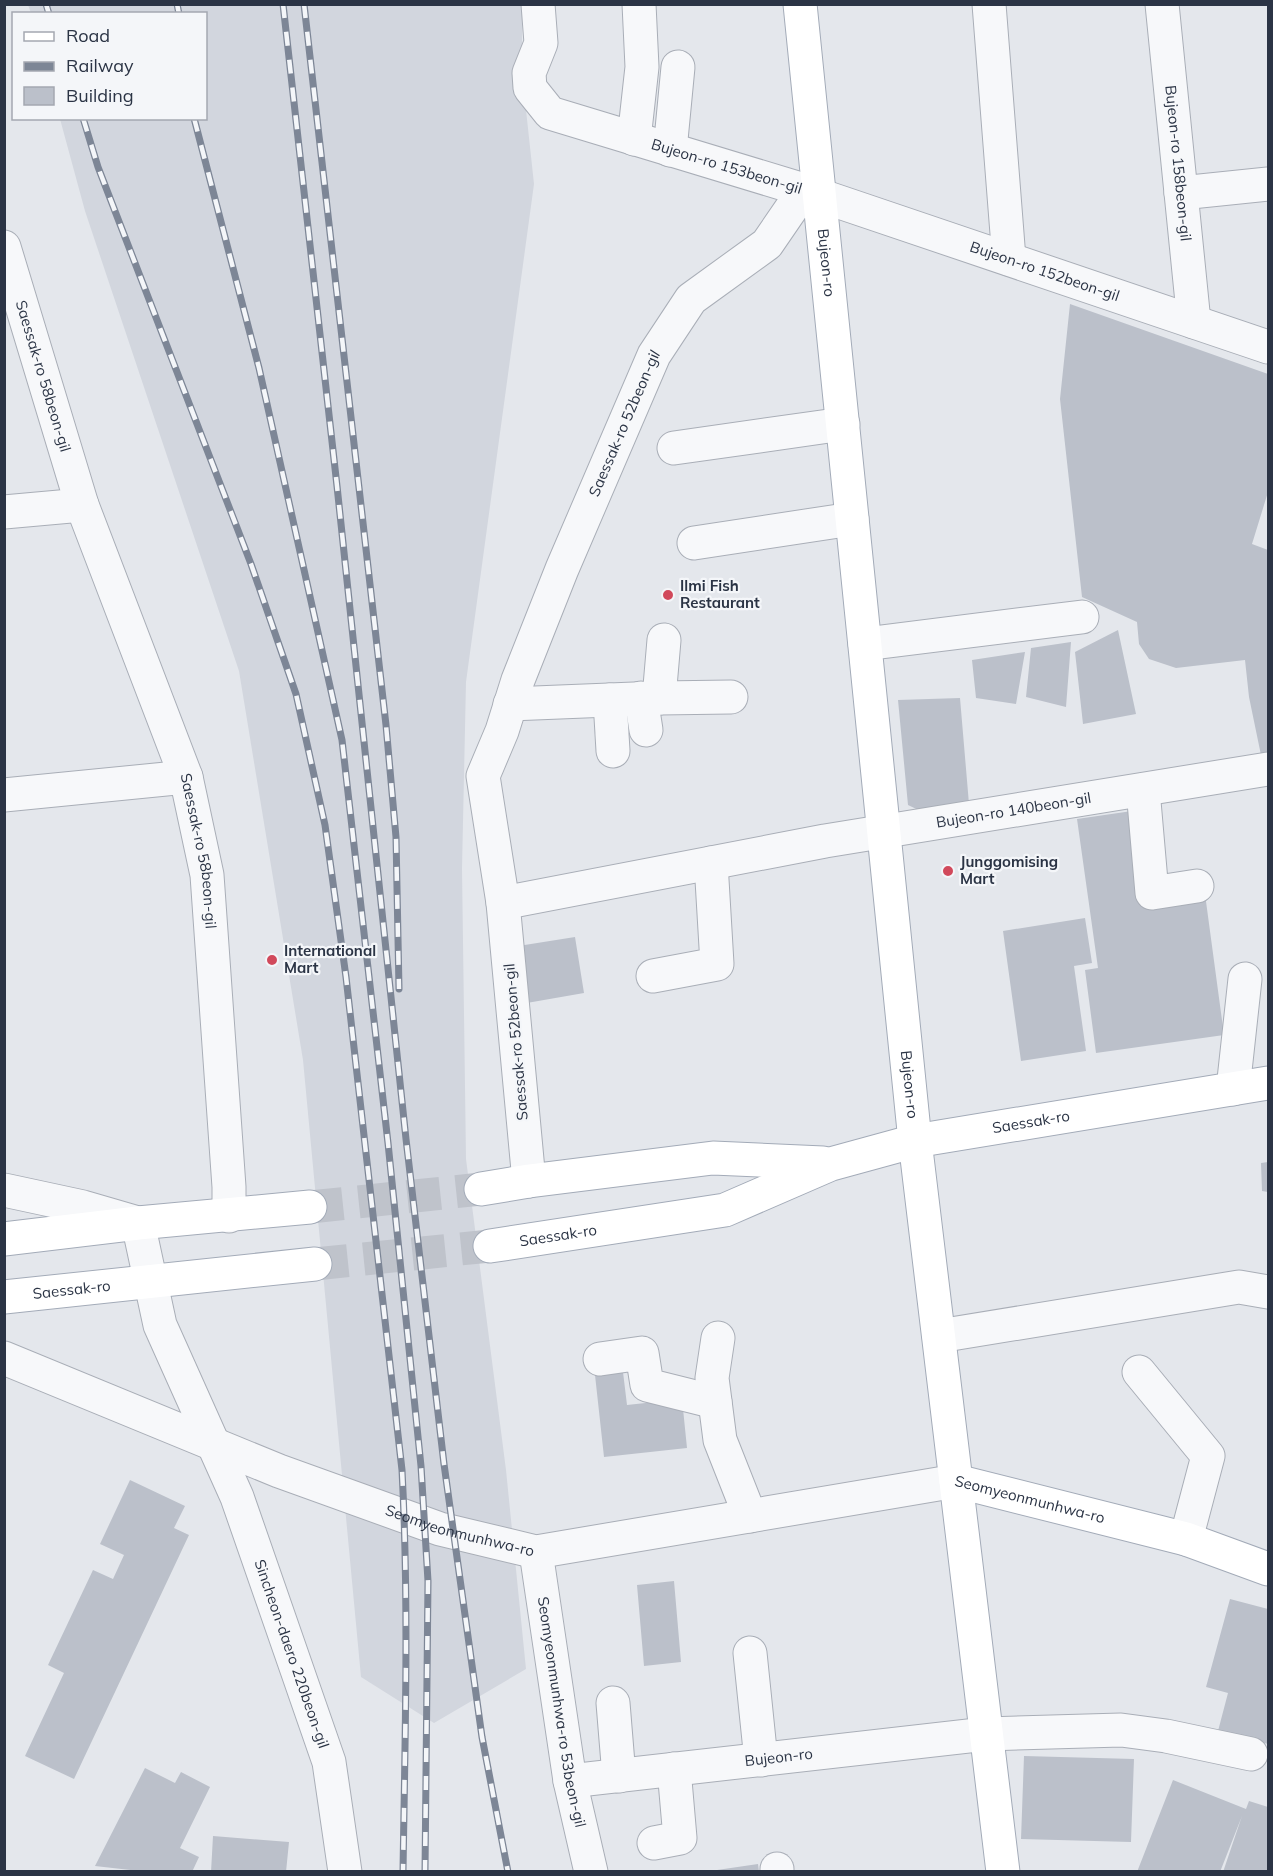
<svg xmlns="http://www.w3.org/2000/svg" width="1273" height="1876" font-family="Mulish,sans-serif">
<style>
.built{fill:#d2d6de}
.building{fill:#bbc0ca}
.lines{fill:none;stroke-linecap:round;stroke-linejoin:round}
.major-tunnel{stroke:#bfc3cb;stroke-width:33;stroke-dasharray:33 16;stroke-linecap:butt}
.minor-casing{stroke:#a9aeb7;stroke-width:35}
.major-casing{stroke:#a3abb8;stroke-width:35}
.minor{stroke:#f7f8fa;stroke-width:33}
.major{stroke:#fff;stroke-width:33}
.rail-casing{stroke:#7d8696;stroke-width:7}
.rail{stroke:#f4f6f9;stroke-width:4.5;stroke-dasharray:14;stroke-linecap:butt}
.poi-dot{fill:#d1495b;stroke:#f4f6f9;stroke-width:2}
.labels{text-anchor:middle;stroke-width:4.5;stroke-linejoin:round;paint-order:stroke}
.street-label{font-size:15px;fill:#2b3445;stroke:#f4f6f9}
.poi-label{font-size:15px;font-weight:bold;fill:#2b3445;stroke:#f4f6f9;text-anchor:start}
</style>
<rect width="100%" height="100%" fill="#e4e7ec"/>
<path class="built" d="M28 5H522V73L534 184 466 682 462 869 466 1159 506 1470 526 1669 434 1723 361 1677 303 1060 239 671 85 211 60 119 206 118V14L31 13Z"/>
<path class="building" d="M1070 304 1268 374V492L1252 544 1268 550V759L1262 760 1249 697 1245 660 1176 668 1149 659 1139 644 1137 622 1082 597 1060 399Z
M1118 630 1136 714 1083 724 1075 652Z
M1071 642 1066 707 1026 697 1031 648Z
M1025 652 1016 704 976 698 972 660Z
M960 698 969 804 933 817 908 805 898 700Z
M1132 811 1145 903 1205 894 1224 1035 1096 1053 1085 970 1098 968 1077 819Z
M1085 918 1092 963 1074 966 1086 1051 1021 1061 1003 931Z
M575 937 584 993 521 1004 512 947Z
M1268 1162V1192L1262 1191 1261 1163Z
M623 1372 627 1405 682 1399 687 1448 604 1457 595 1375Z
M130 1480 185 1506 174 1528 189 1535 74 1779 25 1756 64 1673 48 1665 93 1570 113 1579 124 1555 100 1544Z
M674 1581 681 1662 644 1666 637 1585Z
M1230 1599 1268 1609V1744L1218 1731 1228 1693 1206 1687Z
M1024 1756 1134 1759 1131 1842 1021 1839Z
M145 1768 175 1783 181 1772 210 1787 180 1848 199 1857 192 1872H148L95 1866Z
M1173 1780 1246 1809 1249 1801 1268 1807V1872H1223L1242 1816 1220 1872H1137Z
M213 1836 289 1842 286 1872H211Z
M758 1864 759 1872H717V1870Z"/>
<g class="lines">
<path class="major-tunnel" d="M310 1207 481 1189
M315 1264 490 1246"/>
<defs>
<g id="minor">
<path id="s1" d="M538 4 541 43 529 73 530 88 550 113 804 190 1268 347"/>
<path d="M989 4 1009 259"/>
<path id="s2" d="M1162 4 1194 322"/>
<path d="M634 139 642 67 639 4"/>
<path d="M670 150 678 67"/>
<path d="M1181 193 1268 184"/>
<path id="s3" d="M4 247 82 505 186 777 207 875 229 1187V1216"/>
<path d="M674 448 843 424"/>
<path d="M4 512 82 505"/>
<path d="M694 543 852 519"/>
<path d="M865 644 1082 617"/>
<path d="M641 698 646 730"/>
<path d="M659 698 731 697"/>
<path d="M610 700 613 751"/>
<path d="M510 704 659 698 664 640"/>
<path d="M1143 790 1152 893 1197 886"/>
<path d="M4 795 186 777"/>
<path id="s4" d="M503 903 825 841 1268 769"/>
<path d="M653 976 717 964 711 863"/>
<path d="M1233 1089 1245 979"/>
<path id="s5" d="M529 1181 503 903 483 776 502 731 518 680 562 569 654 355 691 299 767 244 804 190"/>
<path id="s6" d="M4 1190 83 1207 138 1223 160 1325 237 1497 329 1762 345 1872"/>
<path d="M939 1336 1239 1287 1268 1292"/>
<path d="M718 1338 712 1378 720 1440 750 1516"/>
<path id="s7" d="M4 1358 279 1471 440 1529 536 1552 956 1481"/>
<path d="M600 1359 642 1353 647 1385 715 1402"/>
<path d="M1139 1372 1208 1456 1186 1539"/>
<path id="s8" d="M536 1552 570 1781 591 1872"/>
<path d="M750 1653 761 1760"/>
<path d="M613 1703 619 1776"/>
<path id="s9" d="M570 1781 986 1734 1121 1730 1166 1736 1251 1754"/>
<path d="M654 1843 680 1838 674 1769"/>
<path d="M777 1869V1872"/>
</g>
<g id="major">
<path id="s10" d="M800 4 915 1141 1003 1872"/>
<path d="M481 1189 529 1181 713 1158 823 1163"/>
<path d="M4 1239 138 1223 310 1207"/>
<path id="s11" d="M490 1246 725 1210 831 1164 915 1141 1268 1083"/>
<path id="s12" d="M4 1297 315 1264"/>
<path id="s13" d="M956 1481 1186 1539 1268 1569"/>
</g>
</defs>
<use href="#minor" class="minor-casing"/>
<use href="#major" class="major-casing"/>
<use href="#minor" class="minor"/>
<use href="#major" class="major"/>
<defs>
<path id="rail" d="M46 4 49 14
M177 4 179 14
M283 4 337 486 406 1139 444 1464 482 1737 508 1872
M304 4 386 725 396 837 399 989
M83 118 98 167 251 564 296 694 325 825 346 977 402 1470C409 1604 405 1738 403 1872
M194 118 259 368 342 740 388 1143 421 1466 428 1581 425 1872"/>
</defs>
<use href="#rail" class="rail-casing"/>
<use href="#rail" class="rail"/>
</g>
<g class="poi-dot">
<circle cx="668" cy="595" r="6"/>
<circle cx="948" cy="871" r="6"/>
<circle cx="272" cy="960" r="6"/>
</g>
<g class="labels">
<g class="street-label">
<text dy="5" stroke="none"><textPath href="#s2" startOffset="160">Bujeon-ro 158beon-gil</textPath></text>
<text dy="5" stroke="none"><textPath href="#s1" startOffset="303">Bujeon-ro 153beon-gil</textPath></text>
<text dy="5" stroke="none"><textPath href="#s10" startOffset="260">Bujeon-ro</textPath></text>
<text dy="5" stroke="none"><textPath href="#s1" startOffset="638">Bujeon-ro 152beon-gil</textPath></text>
<text dy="5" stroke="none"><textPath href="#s3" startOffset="135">Saessak-ro 58beon-gil</textPath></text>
<text dy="5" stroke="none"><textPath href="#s5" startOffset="788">Saessak-ro 52beon-gil</textPath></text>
<text dy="5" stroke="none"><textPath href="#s4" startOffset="519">Bujeon-ro 140beon-gil</textPath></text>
<text dy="5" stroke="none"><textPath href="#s3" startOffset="636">Saessak-ro 58beon-gil</textPath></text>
<text transform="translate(516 1042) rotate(-95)" y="5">Saessak-ro 52beon-gil</text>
<text dy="5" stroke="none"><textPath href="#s10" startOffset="1086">Bujeon-ro</textPath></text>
<text dy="5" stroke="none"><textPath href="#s11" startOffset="558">Saessak-ro</textPath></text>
<text dy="5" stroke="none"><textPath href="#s11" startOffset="69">Saessak-ro</textPath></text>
<text dy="5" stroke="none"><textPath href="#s12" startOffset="68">Saessak-ro</textPath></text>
<text dy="5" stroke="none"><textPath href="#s13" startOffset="76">Seomyeonmunhwa-ro</textPath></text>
<text dy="5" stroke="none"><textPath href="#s7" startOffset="488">Seomyeonmunhwa-ro</textPath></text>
<text dy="5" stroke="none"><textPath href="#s6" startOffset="597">Sincheon-daero 220beon-gil</textPath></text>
<text dy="5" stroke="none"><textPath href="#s8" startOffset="162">Seomyeonmunhwa-ro 53beon-gil</textPath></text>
<text dy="5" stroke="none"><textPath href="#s9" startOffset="210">Bujeon-ro</textPath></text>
</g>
<g class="poi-label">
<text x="680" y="591">Ilmi Fish<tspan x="680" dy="17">Restaurant</tspan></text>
<text x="960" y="867">Junggomising<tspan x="960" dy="17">Mart</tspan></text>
<text x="284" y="956">International<tspan x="284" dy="17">Mart</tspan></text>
</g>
</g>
<rect width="1273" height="1876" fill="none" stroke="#2b3445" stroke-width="12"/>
<rect x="12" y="12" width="195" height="108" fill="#f4f6f9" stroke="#a4a8b1" stroke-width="1.5"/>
<rect x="24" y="32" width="30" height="9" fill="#ffffff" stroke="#a4a8b1" stroke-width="1.5"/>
<text x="66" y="42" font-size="18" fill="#2b3445">Road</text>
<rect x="24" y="62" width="30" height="9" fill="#7d8696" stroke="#a4a8b1" stroke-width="1.5"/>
<text x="66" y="72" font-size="18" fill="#2b3445">Railway</text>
<rect x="24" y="87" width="30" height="18" fill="#bbc0ca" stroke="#a4a8b1" stroke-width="1.5"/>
<text x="66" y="102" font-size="18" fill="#2b3445">Building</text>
</svg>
